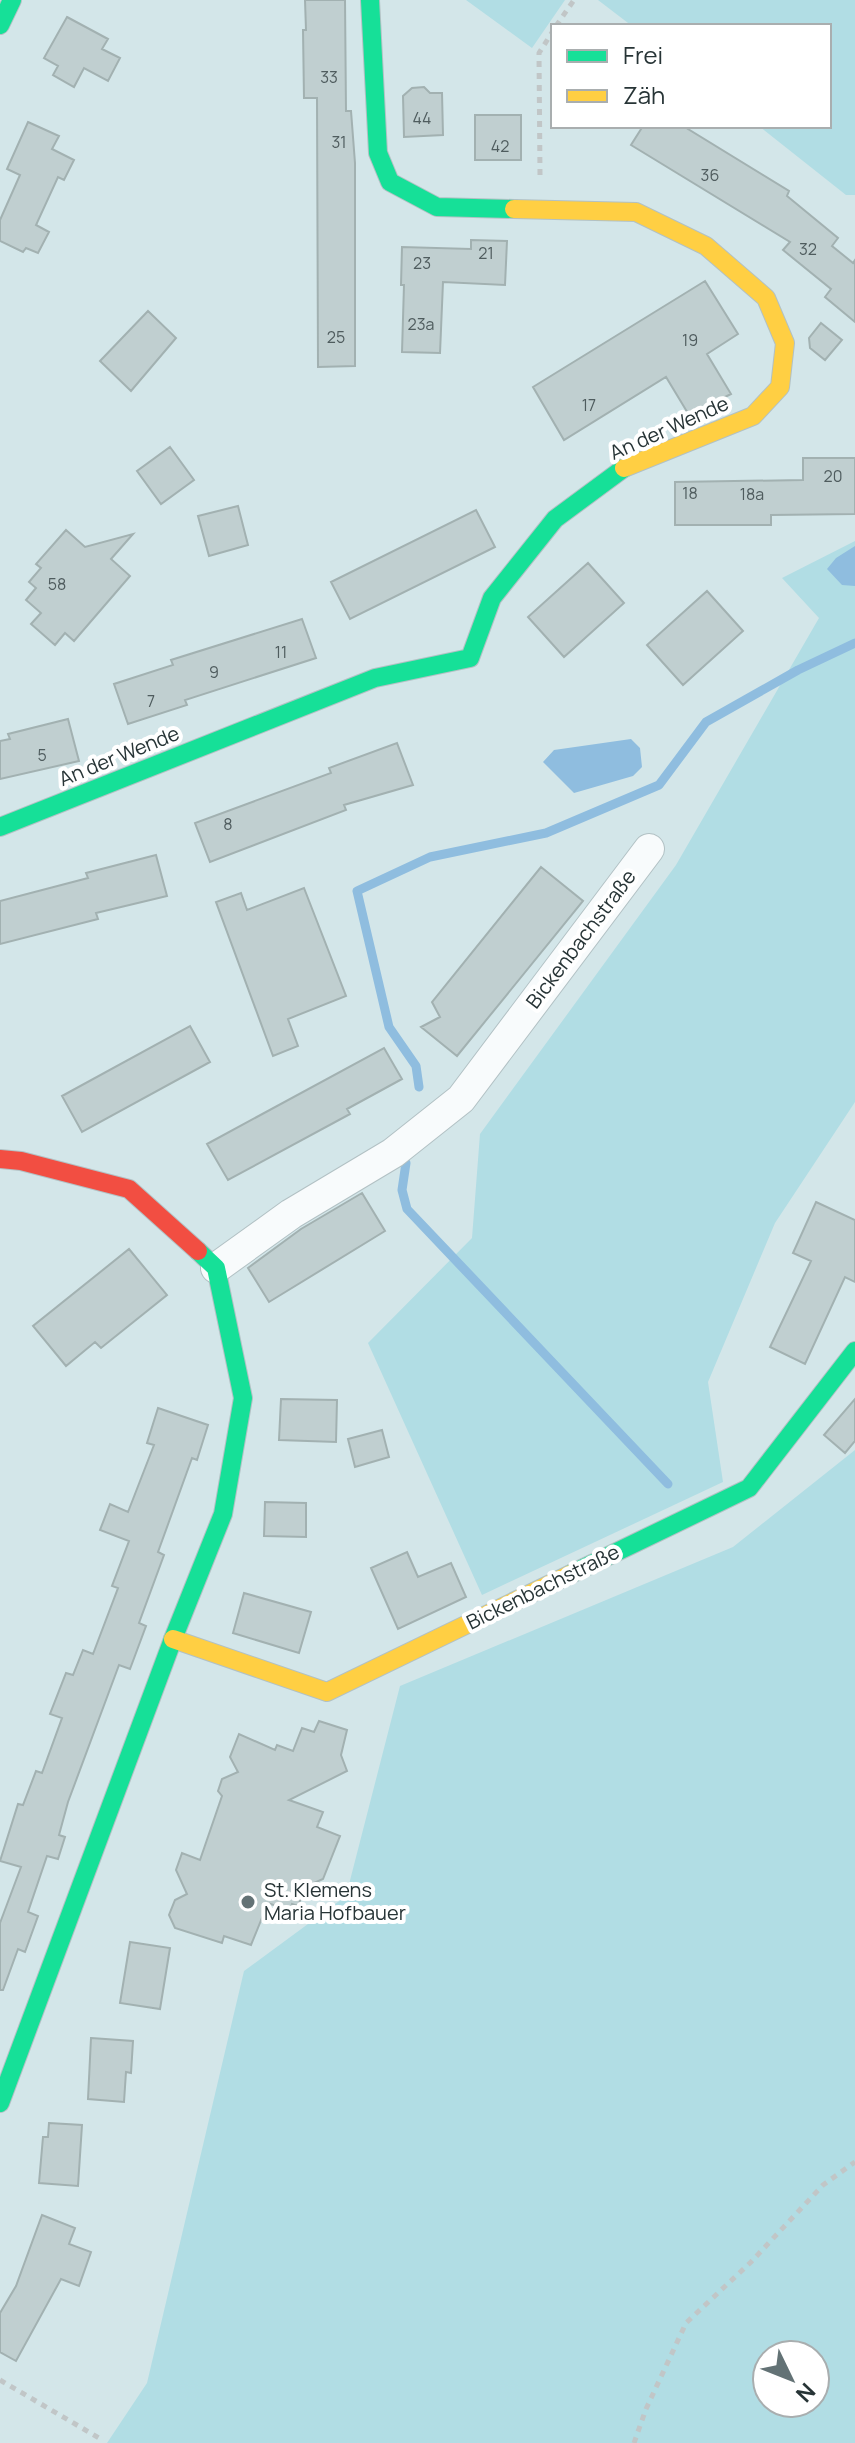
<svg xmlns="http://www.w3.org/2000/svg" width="855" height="2443" font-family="Manrope,sans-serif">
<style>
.green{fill:#b1dde4;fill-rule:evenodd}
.water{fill:#8fbddf}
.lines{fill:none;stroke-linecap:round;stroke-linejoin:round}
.stream{stroke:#8fbddf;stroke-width:9}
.building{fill:#c0cfd0;stroke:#a2b1b1;stroke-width:2}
.street-casing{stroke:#b2c1c4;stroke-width:32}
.fast-casing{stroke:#b2c1c4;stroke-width:20}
.slow-casing{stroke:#b2c1c4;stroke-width:20}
.jam-casing{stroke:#b2c1c4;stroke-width:20}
.path{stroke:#c1c6c7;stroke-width:5;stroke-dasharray:6 6;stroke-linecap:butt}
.street{stroke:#f8fbfc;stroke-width:30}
.fast{stroke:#16e098;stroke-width:18}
.slow{stroke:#ffcf43;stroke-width:18}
.jam{stroke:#f24e42;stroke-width:18}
.poi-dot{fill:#637275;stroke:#fff;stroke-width:3}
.labels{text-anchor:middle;stroke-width:8;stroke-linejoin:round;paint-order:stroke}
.number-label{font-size:16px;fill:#4f5c5e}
.street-label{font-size:20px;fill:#273436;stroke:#fff}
.poi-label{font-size:20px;fill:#273436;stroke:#fff;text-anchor:start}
</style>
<rect width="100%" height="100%" fill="#d3e6e9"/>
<path class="green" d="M466 0H565L532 48Z
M598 0H855V195H846L759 126H829V26H632Z
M855 541V1102L775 1223 708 1382 723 1482 482 1595 368 1343 472 1238 480 1134 676 865 819 618 782 578Z
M855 1450V2443H107L147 2383 244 1971 346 1896 400 1686 733 1547ZM767 2355H815V2403H767Z"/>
<path class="water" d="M855 546V586L842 585 827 569 836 558Z
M631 739 640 748 642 767 633 776 574 793 543 762 554 750Z"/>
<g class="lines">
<path class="stream" d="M419 1087 416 1066 389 1027 357 891 430 857 546 833 659 785 706 722 798 670 855 643
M406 1163 402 1190 407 1209 668 1484"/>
</g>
<path class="building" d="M305 0H345L346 111H351L355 163V366L318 367 317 98H304L303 30H306Z
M67 17 108 39 102 49 120 58 108 81 84 68 74 87 53 75 58 66 44 58Z
M424 87 430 93H442L443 135 404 137 403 96 412 88Z
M475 115H521V160H475Z
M28 122 59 136 52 149 74 160 64 180 58 177 36 225 49 232 38 253 26 248 23 252 0 241V220L20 175 7 169Z
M643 126H683L789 191 787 196 838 238 832 246 853 263 855 260V322L825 297 831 289 783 250 790 242 631 145Z
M471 240 507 241 505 285 443 282 440 353 402 352 404 285H401L402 247 471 249Z
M705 281 738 334 707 354 731 394 689 415 666 377 564 440 533 387Z
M148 311 176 338 131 391 100 361Z
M821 323 842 340 825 360 810 348 809 338Z
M170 447 194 480 161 504 137 471Z
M803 458H855V514L771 515V525H675V482L803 480Z
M238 506 248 545 209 556 198 516Z
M476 510 495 547 350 619 331 582Z
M66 530 85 547 133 534 111 559 130 576 74 641 65 633 55 645 31 624 41 613 26 600 36 588 29 582 41 568 36 564Z
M588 563 624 603 564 657 528 617Z
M707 591 743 631 683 685 647 645Z
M302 619 316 658 185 700 187 705 128 724 114 684 173 665 171 660Z
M68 719 79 761 0 779V741L10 739 8 734Z
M397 743 413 785 344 805 346 810 210 862 195 823 331 773 329 768Z
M156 855 167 896 96 913 98 919 0 944V901L88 878 86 873Z
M541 867 583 901 457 1056 421 1027 440 1017 432 1002Z
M304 888 346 996 288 1019 298 1046 273 1056 216 902 241 893 247 910Z
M190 1026 210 1062 82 1132 62 1096Z
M384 1048 402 1079 347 1109 350 1114 228 1180 207 1144Z
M362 1193 385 1231 269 1302 248 1268 301 1229Z
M816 1202 855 1220V1282L845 1277 805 1364 770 1347 811 1261 793 1253Z
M129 1249 167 1295 101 1348 95 1342 66 1366 33 1326Z
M281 1399 337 1400 336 1442 279 1440Z
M855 1399V1441L845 1453 824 1435Z
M158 1408 208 1425 197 1460 192 1458 158 1552 164 1555 139 1623 146 1626 130 1669 119 1665 68 1802 59 1835 65 1837 58 1859 47 1856 28 1912 38 1916 25 1952 18 1949 3 1990H0V1923L21 1867 0 1861 18 1804 23 1805 36 1771 42 1773 62 1718 50 1714 66 1673 73 1675 83 1650 93 1654 118 1588 112 1586 129 1541 100 1530 110 1504 128 1512 154 1445 147 1443Z
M382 1430 389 1457 355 1467 348 1439Z
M265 1502 306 1503V1537L264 1536Z
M407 1552 418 1577 451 1563 466 1597 398 1629 371 1568Z
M244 1593 311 1612 299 1653 233 1633Z
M319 1721 347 1730 341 1755 347 1771 289 1800 323 1812 317 1827 340 1836 323 1879 305 1887 298 1906 292 1904 290 1911 268 1903 251 1945 224 1936 222 1943 175 1928 169 1915 175 1900 187 1894 176 1870 182 1853 200 1860 222 1796 218 1791 222 1779 238 1772 230 1757 239 1734 275 1750 277 1745 293 1751 302 1728 314 1732Z
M130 1942 170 1948 160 2009 120 2003Z
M91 2038 133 2041 131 2073 126 2072 124 2102 88 2099Z
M49 2123 82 2125 78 2186 39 2183 43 2137H48Z
M42 2215 75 2228 69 2244 91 2252 79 2286 61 2279 16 2361 0 2352V2313L16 2286Z"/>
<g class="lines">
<defs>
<path id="street" d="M216 1268 291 1214 393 1153 461 1099 649 849"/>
<path id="fast" d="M370 0 378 153 390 182 437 207 514 209
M0 25 12 0
M0 827 375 678 470 658 492 598 555 519 624 468
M571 1574 749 1488 855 1351
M0 2103 173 1639 223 1514 243 1398 216 1268 198 1251"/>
<path id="slow" d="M514 209 636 212 706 246 766 298 785 343 780 387 753 416 624 468
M173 1639 327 1692 571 1574"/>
<path id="jam" d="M0 1159 21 1161 129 1189 198 1251"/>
</defs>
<use href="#street" class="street-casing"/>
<use href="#fast" class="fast-casing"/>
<use href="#slow" class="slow-casing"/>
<use href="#jam" class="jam-casing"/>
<path class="path" d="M556 26 574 0
M540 175 539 53 553 31
M0 2380 99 2438
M634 2443 646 2409 686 2323 751 2262 823 2185 855 2162"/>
<use href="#street" class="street"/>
<use href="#fast" class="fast"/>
<use href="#slow" class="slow"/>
<use href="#jam" class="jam"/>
</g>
<circle class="poi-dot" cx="248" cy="1902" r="8"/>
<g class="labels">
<g class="number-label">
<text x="329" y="83">33</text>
<text x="422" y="124">44</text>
<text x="339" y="148">31</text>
<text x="500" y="152">42</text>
<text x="710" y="181">36</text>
<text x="808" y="255">32</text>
<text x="486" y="259">21</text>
<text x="422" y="269">23</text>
<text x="421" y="330">23a</text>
<text x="336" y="343">25</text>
<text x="690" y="346">19</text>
<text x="589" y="411">17</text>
<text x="833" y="482">20</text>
<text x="690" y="499">18</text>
<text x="752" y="500">18a</text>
<text x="57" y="590">58</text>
<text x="281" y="658">11</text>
<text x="214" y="678">9</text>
<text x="151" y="707">7</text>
<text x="42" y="761">5</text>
<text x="228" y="830">8</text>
</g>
<g class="street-label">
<text transform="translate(669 428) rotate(-24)" y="7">An der Wende</text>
<text transform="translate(119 756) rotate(-22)" y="7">An der Wende</text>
<text transform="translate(581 939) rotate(-53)" y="7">Bickenbachstraße</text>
<text transform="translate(543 1587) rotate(-26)" y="7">Bickenbachstraße</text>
</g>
<g class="poi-label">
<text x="264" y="1897">St. Klemens<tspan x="264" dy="23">Maria Hofbauer</tspan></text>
</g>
</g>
<rect x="551" y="24" width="280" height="104" fill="#ffffff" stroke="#a9aeaf" stroke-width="2"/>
<rect x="567" y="50" width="40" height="12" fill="#16e098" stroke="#a9aeaf" stroke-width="2"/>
<text x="623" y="64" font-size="24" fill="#273436">Frei</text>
<rect x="567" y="90" width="40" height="12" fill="#ffcf43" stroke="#a9aeaf" stroke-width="2"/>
<text x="623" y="104" font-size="24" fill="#273436">Zäh</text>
<g transform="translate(791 2379) rotate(133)"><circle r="38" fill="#ffffff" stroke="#a9aeaf" stroke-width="2"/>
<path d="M0-6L14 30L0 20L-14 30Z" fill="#637275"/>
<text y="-12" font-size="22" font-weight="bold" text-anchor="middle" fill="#273436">N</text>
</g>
</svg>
